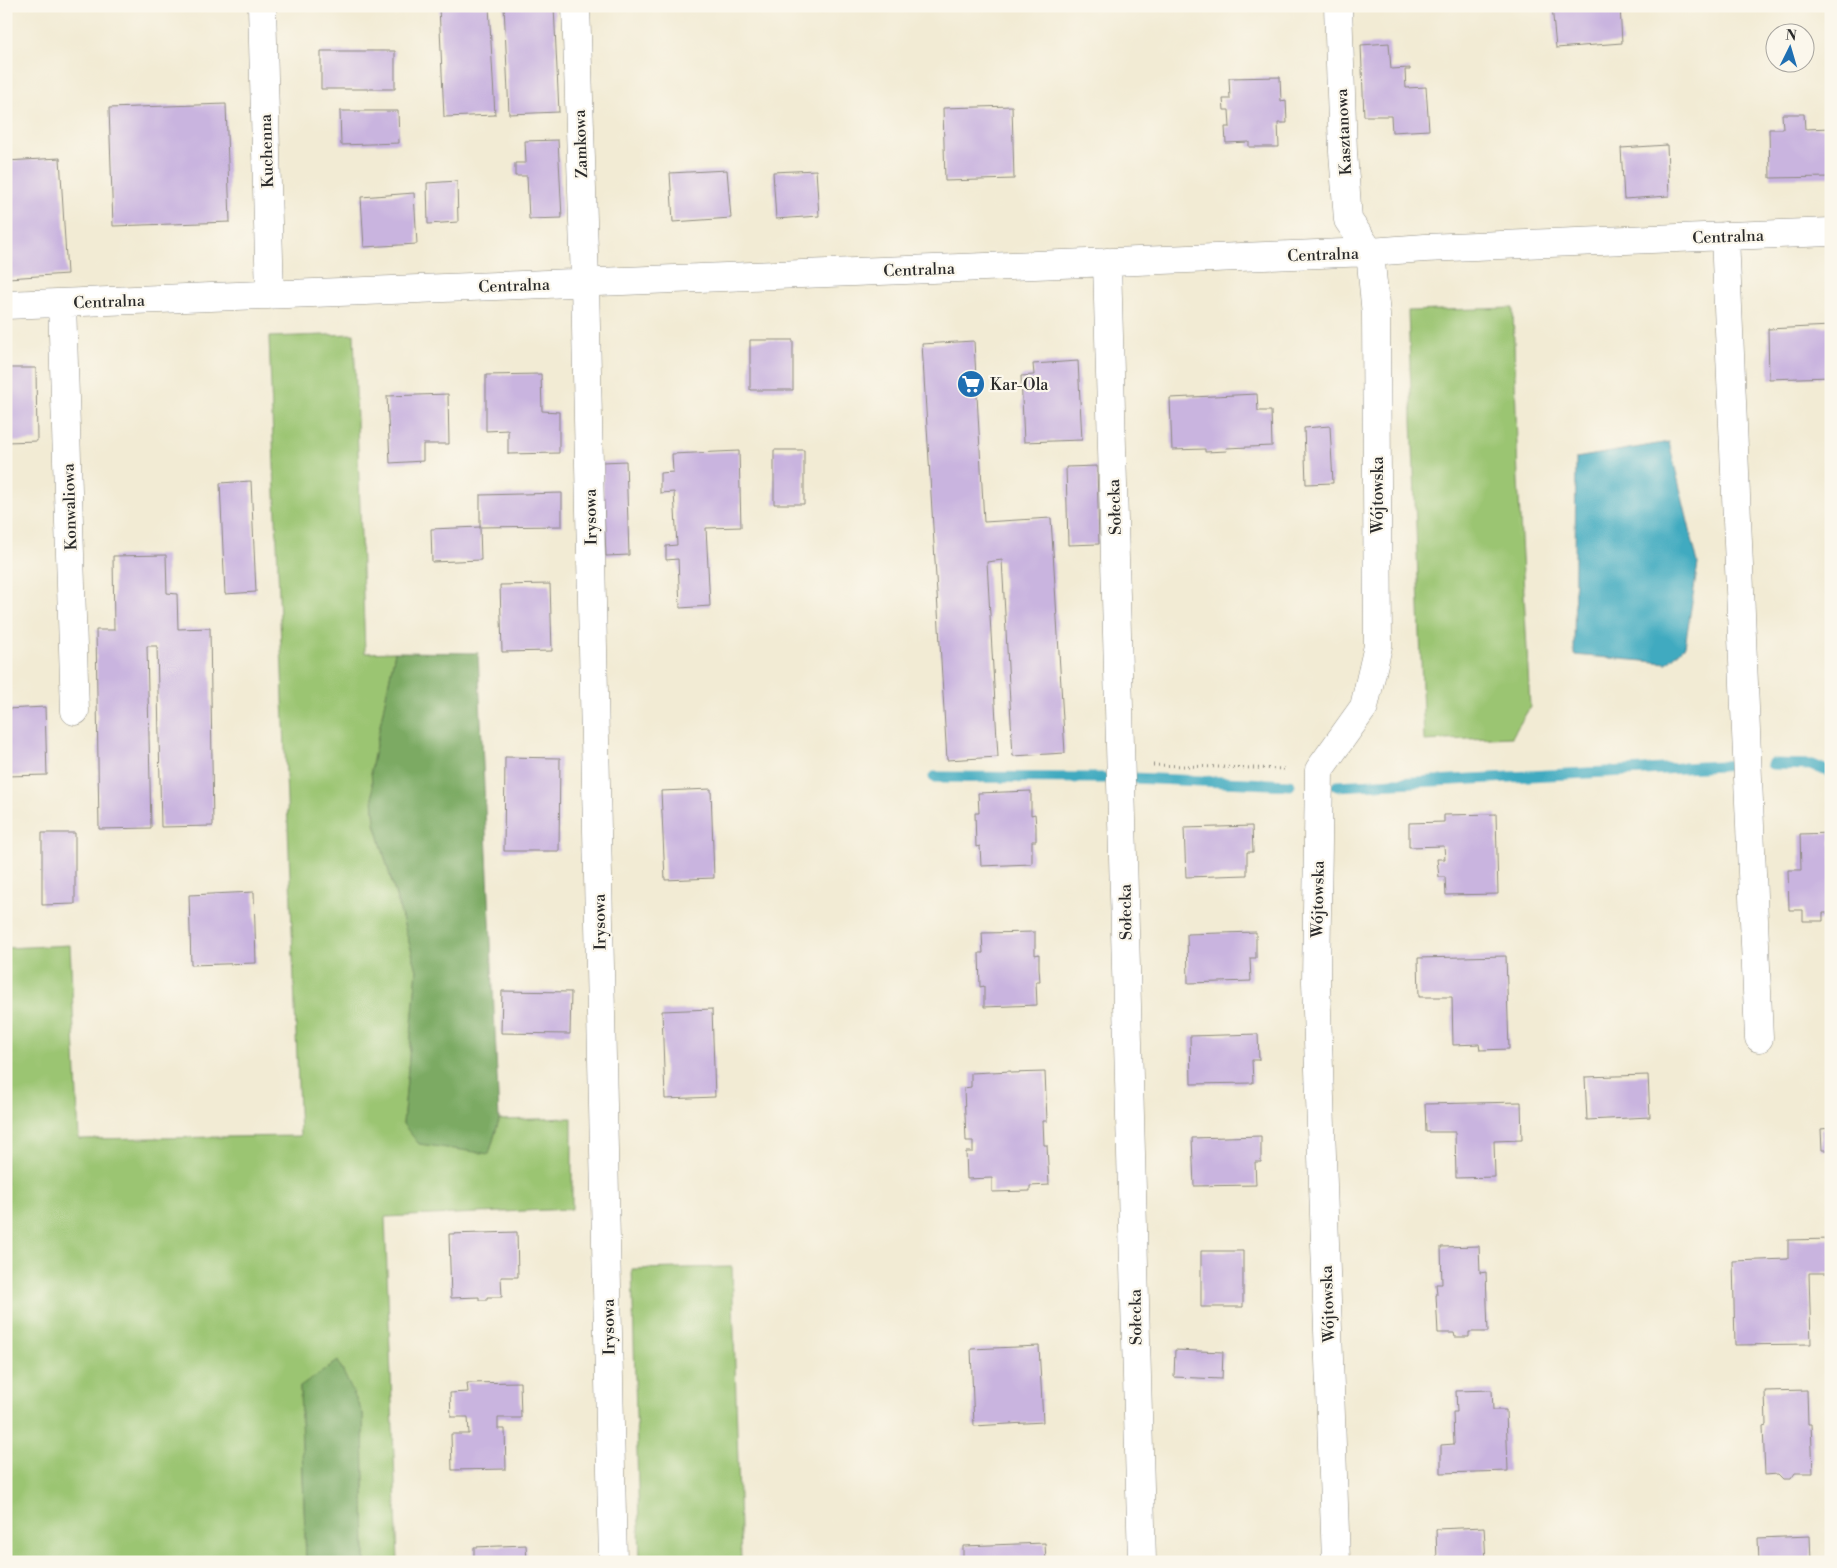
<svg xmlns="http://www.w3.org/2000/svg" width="1837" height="1568" font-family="'Libre Bodoni',serif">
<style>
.green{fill:#9bc572;stroke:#63784e}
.forest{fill:#7caa64;stroke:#546a48}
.water{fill:#41aac0;stroke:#366a76}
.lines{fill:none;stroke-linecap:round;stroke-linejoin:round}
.stream{stroke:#41aac0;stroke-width:11}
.building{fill:#c9b4df}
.minor-casing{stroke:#8e8b80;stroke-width:29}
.path{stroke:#8e8b80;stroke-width:3;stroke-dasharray:1 4;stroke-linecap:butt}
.minor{stroke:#fff;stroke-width:28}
.labels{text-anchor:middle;stroke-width:4.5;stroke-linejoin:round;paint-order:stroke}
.street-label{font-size:16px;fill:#2b2b2b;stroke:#fbf7ec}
.poi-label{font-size:16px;fill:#2b2b2b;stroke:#fbf7ec;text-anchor:start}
</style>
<rect width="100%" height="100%" fill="#fbf7ec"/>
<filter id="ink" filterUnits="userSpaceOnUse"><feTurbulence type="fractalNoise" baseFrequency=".02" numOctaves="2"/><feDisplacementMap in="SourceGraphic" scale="10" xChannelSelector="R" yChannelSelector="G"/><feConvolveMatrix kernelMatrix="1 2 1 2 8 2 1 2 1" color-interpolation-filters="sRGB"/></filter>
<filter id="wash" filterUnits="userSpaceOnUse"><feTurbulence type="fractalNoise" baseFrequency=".0096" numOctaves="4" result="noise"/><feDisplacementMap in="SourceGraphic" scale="20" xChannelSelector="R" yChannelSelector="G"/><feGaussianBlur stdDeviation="1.12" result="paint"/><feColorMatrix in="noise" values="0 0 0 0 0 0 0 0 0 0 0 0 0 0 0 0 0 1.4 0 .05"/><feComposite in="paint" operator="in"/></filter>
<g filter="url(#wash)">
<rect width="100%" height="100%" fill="#f2ebd4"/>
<path class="green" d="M1513 308 1518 480 1530 707 1512 737 1424 741 1408 311Z
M354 334 365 653 395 652 371 770 375 823 417 970 403 1124 489 1154 499 1120 572 1118V1209L385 1217 398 1562H365L363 1414 300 1387 306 1562H6V948L70 945 79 1139 300 1136 269 337Z
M732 1267 741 1562H640L632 1269Z"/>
<path class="forest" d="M395 652 478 653 499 1120 489 1154 419 1144 403 1124 417 970 375 823 371 770Z
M338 1361 363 1414 365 1562H306L300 1387Z"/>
<path class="water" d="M1669 442 1698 564 1685 646 1667 663 1574 655 1576 458Z"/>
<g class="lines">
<path class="stream" d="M1772 764 1813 765 1831 773
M934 777 1104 778
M1132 778 1290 785
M1337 786 1740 765"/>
</g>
<g id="blocks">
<path class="building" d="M439 6H489L495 115 444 117Z
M504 6H554L559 112 509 114Z
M1552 6H1620L1622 43 1556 48Z
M1389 43 1391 69 1410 68V70H1405L1406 88 1426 87 1429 130 1392 132 1391 116H1364L1361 45Z
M321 51H395V89H321Z
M1280 77 1281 101 1286 100 1287 123H1278L1279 147H1249V142L1226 143 1225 127H1230L1229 110H1224L1223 99H1230L1229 78Z
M226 104 230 222 113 226 109 108Z
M1012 106 1014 179 945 181 943 108Z
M340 111H398L399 143 341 145Z
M1782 114H1804L1805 129 1831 128V177L1770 178 1769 129H1783Z
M558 140 562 218 529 219 527 176H515V163H526L525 141Z
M1667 145 1669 196 1624 199 1621 148Z
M60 158 67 274 8 278 6 249V161Z
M727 170 731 218 673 222 670 173Z
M816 170 819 216 776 219 773 172Z
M457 181 458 222 428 224 427 183Z
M414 193 417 244 364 247 361 197Z
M1831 326V377L1769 379 1768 329Z
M750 340H793V390H750Z
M974 341 984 522 1051 518 1065 753 1013 756 1002 560 987 562 998 757 947 760 922 344Z
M1078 361 1082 440 1024 442 1021 376 1034 375 1033 364Z
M6 368H36L37 441 6 442Z
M541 374 542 411 559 412V453L508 454V430L486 431V375Z
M448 394 449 444H423V461L390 463 387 396Z
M1257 394 1258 411H1271L1272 446 1226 448 1227 451 1205 452V449L1172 450 1170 398Z
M1330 426 1333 483 1306 484 1304 428Z
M774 450H804V504H774Z
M739 451 741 527 706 528 710 606 680 608 678 559 666 560V546L677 545 674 492 660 493V473L673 472 672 454Z
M626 461 629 555 606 556 602 462Z
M1097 466 1099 544 1068 545 1066 467Z
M251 481 256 592 225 594 220 483Z
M562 493V526L480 527 481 560 432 562 431 529 480 527V495Z
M166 555 167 593 177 594 178 629 210 628 213 826 161 827 157 646H147L151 828 99 829 96 630H114L113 556Z
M550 584 552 651 502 652 500 585Z
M45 707 47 775 6 776V709Z
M505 757 560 758 559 851H504Z
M711 789 714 878 665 880 661 791Z
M1031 791V815L1035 814 1036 827V841H1032V864L981 866 980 846 976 847 975 813H979L978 793Z
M1496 814 1498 894 1446 895 1445 877H1439L1437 859H1445L1444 846 1409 847V823L1444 822V815Z
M1252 826 1253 852H1247V875L1186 877 1184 828Z
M42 833H75V904L42 905Z
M1831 833V913H1823V921H1803V910H1789L1788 870H1801L1800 834Z
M254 892 256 963 191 965 189 895Z
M1035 932V955L1039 954V968L1040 982H1036L1037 1005 984 1007V986L980 987 979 953H983L982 933Z
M1256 932V958H1250L1251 981 1188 983 1187 934Z
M1506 956 1509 1049 1480 1050 1479 1044 1453 1045 1452 997H1419L1418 958Z
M502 991 571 992 570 1034 501 1033Z
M712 1009 715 1097 665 1099 662 1011Z
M1258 1034 1259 1060H1252L1253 1083 1191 1084 1190 1036Z
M1011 1071V1073L1045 1072 1047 1121H1043L1044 1145H1047L1049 1185 1030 1186V1191L992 1192V1178L967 1179 966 1152H973V1141H966L964 1088 971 1087V1073Z
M1648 1075 1650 1117 1587 1120 1585 1077Z
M1521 1102 1522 1140 1494 1141 1495 1177 1456 1178 1455 1132H1426L1425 1104Z
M1831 1128V1150H1822L1821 1129Z
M1261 1136V1162H1255L1256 1185 1194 1186 1192 1138Z
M517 1232 518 1277H501L502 1297H487V1300H479V1297L451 1298 449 1234Z
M1831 1239V1273H1809L1811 1344 1735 1345 1733 1261 1788 1259V1240Z
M1479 1246 1480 1273 1486 1272 1488 1332H1469V1337H1455L1454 1333H1438L1436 1295H1437L1436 1284H1442L1441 1247Z
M1201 1251H1243V1307H1201Z
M1039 1346 1043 1422 974 1426 971 1349Z
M1175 1350 1223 1352 1222 1379 1174 1377Z
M520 1382 521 1418H498V1429H505L506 1469 452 1470 451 1434H469L468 1417H451L450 1393 468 1392 467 1383Z
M1492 1390 1493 1410H1506L1508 1471 1441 1473V1445L1454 1444 1453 1412H1457L1456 1391Z
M1807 1390 1808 1424H1811L1813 1473H1795L1791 1479H1783L1778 1474 1765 1475 1763 1426 1766 1425 1765 1391Z
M1484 1527 1486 1562H1437L1436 1529Z
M1810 1536 1811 1562H1759L1758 1538Z
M1045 1543 1046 1562H963V1546Z
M526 1545 527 1562H474V1547Z"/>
</g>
</g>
<g filter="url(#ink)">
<use href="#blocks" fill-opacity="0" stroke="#8e8b80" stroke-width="1"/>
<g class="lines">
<defs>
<path id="minor" d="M262 6 270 295
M576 6 585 282 613 1562
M1725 236 1759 1038
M1107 262 1142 1562
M62 303 75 711
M6 305 1370 252 1425 248 1831 232
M1336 1562 1316 982 1319 770 1364 707 1378 646 1376 315 1370 252 1348 220 1343 152 1338 6"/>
</defs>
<use href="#minor" class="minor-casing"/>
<path class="path" d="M1153 765 1286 769"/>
<use href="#minor" class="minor"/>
</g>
</g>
<defs>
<symbol id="supermarket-disc" viewBox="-11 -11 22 22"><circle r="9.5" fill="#1f6fb2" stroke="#fbf7ec"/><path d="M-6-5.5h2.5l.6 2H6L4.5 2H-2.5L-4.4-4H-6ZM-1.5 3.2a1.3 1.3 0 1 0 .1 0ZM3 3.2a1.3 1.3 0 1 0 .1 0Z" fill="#fff"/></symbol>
</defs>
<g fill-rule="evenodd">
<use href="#supermarket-disc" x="955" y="368" width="32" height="32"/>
</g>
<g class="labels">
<g class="street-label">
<text transform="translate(1343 132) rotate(-93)" y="6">Kasztanowa</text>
<text transform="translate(580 144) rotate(-92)" y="6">Zamkowa</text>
<text transform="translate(266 151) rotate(-92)" y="6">Kuchenna</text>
<text transform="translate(1728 236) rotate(-2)" y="6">Centralna</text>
<text transform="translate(1323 254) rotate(-2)" y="6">Centralna</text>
<text transform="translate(919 269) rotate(-2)" y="6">Centralna</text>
<text transform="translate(514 285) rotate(-2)" y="6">Centralna</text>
<text transform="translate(109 301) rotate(-2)" y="6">Centralna</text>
<text transform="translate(1377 495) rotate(-90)" y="6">Wójtowska</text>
<text transform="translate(69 507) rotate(-92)" y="6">Konwaliowa</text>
<text transform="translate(1114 507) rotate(-92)" y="6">Sołecka</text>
<text transform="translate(590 517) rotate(-91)" y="6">Irysowa</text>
<text transform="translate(1317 899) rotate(-89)" y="6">Wójtowska</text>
<text transform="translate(1125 912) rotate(-91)" y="6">Sołecka</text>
<text transform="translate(599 922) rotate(-91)" y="6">Irysowa</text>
<text transform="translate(1327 1304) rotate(-92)" y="6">Wójtowska</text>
<text transform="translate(1135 1317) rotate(-91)" y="6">Sołecka</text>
<text transform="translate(608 1327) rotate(-91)" y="6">Irysowa</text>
</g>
<g class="poi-label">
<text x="990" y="390">Kar-Ola</text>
</g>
</g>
<rect width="1837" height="1568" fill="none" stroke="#fbf7ec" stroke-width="25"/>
<g transform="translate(1790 48) rotate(5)"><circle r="24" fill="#fbf7ec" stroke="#a8a59f"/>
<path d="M0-4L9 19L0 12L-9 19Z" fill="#1f6fb2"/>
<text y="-8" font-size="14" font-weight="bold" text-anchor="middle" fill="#2b2b2b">N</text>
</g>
</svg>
